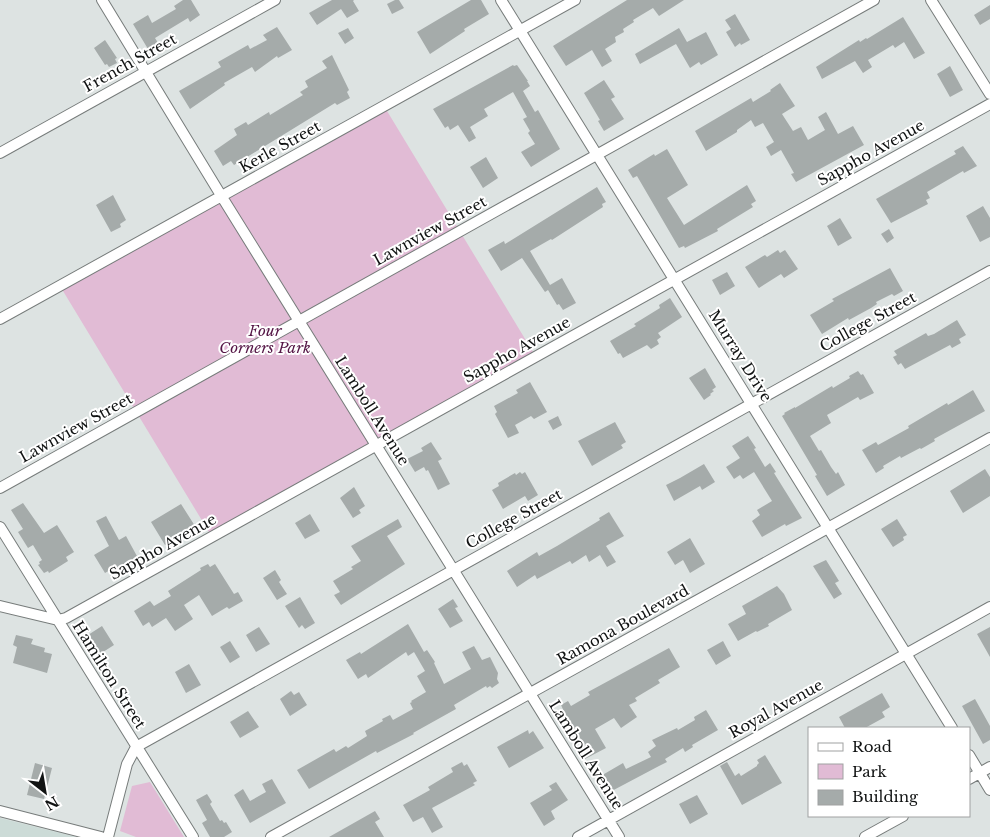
<svg xmlns="http://www.w3.org/2000/svg" width="990" height="837" font-family="'Libre Baskerville',serif">
<style>
.built{fill:#ccdbd7}
.green{fill:#e1bbd5}
.building{fill:#a5abaa}
.lines{fill:none;stroke-linecap:round;stroke-linejoin:round}
.street-casing{stroke:#777c7b;stroke-width:12}
.street{stroke:#fff;stroke-width:10}
.labels{text-anchor:middle;stroke-width:4;stroke-linejoin:round;paint-order:stroke}
.street-label{font-size:15px;fill:#111313;stroke:#fff}
.park-label{font-size:15px;font-style:italic;fill:#551646;stroke:#fff}
</style>
<rect width="100%" height="100%" fill="#dde3e2"/>
<path class="built" d="M0 818 76 837H0Z"/>
<path class="green" d="M384 106 536 357 212 537 60 286Z
M150 782 184 837H136L120 831 132 786Z"/>
<path class="building" d="M183 0H191L200 15 190 22 188 18 155 38 158 43 148 49 133 24 148 15 152 23 176 9 174 6Z
M332 0H354L353 1 359 11 347 18 341 9 317 25 309 13Z
M395 0H399L404 8 392 14 387 4Z
M471 0H481L489 14 464 29 465 31 430 54 417 32Z
M627 0H684L659 16 653 8 633 20 634 22 623 29 624 32 615 37 616 42 605 49 612 61 602 67 592 50 566 66 553 46Z
M990 5V19L980 25 974 15Z
M735 14 750 40 741 45 740 43 735 47 726 32 731 29 725 20Z
M903 17 925 53 914 59 904 42 895 48 893 45 868 60 872 67 863 73 855 61 822 79 816 67 859 40 860 42 866 38 867 39Z
M277 27 292 50 278 58 277 56 255 72 252 67 224 83 225 85 190 109 179 91 221 67 218 62 248 45 250 49 267 40 263 35Z
M348 28 354 38 345 44 338 33Z
M679 28 687 42 706 32 718 55 701 65 699 62 690 68 676 44 640 64 635 54Z
M105 40 117 58 115 59 117 63 109 67 107 64 105 65 94 48Z
M332 55 349 90 347 92 350 98 337 105 335 103 234 165 231 161 223 166 214 151 237 135 234 129 246 122 248 125 269 112 270 115 303 95 300 92 308 87 305 81 327 68 322 61Z
M513 65 514 66 517 65 528 81H527L530 86 523 91 535 112 538 110 560 149 531 167 521 152 535 144 528 133 530 131 523 119 527 117 513 92 484 109 488 116 470 127 476 138 469 142 458 125 450 130 448 126 445 128 433 109Z
M950 66 963 90 950 97 937 74Z
M604 80 615 97 611 99 624 119 604 131 598 121 600 120 584 93Z
M780 83 795 106 782 114 793 131 801 127 808 140 825 130 818 117 826 112 838 134 853 126 864 145 796 182 791 174 794 173 781 150 771 156 766 147 774 142 763 123 755 127 751 120 737 130V132L706 151 695 131 751 98 753 102 771 91 770 90Z
M963 146 977 166 964 173 963 171 927 192 930 198 926 200 928 204 891 223 876 199 954 155 956 154 954 151Z
M667 149 688 185 667 198 684 225 747 185 756 201 751 204 753 207 717 229 718 231 685 248 684 246 679 248 637 176 633 178 628 170 654 154 655 156Z
M486 157 498 178 483 188 470 167Z
M597 187 606 202 602 204 603 207 552 240 551 239 530 251 550 285 562 278 576 303 563 310 559 304 557 305 548 290 545 292 522 258 501 271 488 250 504 241 505 244Z
M113 195 126 220 120 224 121 227 111 232 96 205Z
M983 206 990 218V237L980 242 966 216Z
M840 218 852 238 838 246 827 226Z
M889 229 894 238 887 243 881 234Z
M778 250 780 253 785 250 798 269 784 278 781 274 759 288 758 287 745 267 765 255 767 257Z
M890 268 903 291 894 296 892 294 876 302 877 304 871 308 849 320 848 318 822 334 810 315 834 301 832 299Z
M727 272 735 286 720 295 712 280Z
M670 298 682 317 658 333 661 337 657 340 659 344 651 349 647 345 623 358 620 353 618 354 610 341 636 326 634 324 660 308 659 305Z
M957 320 966 335 959 339 961 343 952 348 950 345 905 369 901 363 898 365 893 357 897 355 894 351 926 333 928 336 934 334Z
M705 368 716 387 712 390 714 391 710 394 711 395 704 400 689 378Z
M858 371 861 375 863 374 874 393 860 400 858 397 827 415 831 423 810 436 819 451 821 450 831 467 836 474 838 472 845 485 827 496 815 476 817 475 782 416 785 414 784 413 795 407V408L832 386 833 388 850 378 849 376Z
M530 382 547 412 534 419 531 416 515 425 519 433 508 438 495 414 497 412 494 406 518 393 516 390Z
M973 390 985 411 934 439 935 441 921 449 920 448 901 458 900 456 883 466 884 468 876 473 862 450 876 442 878 445 909 428 908 426 947 403 948 405Z
M558 416 562 425 553 430 548 421Z
M615 422 626 442 621 445 623 448 592 466 578 441Z
M748 436 756 448 754 449 765 467 770 463 776 472 774 473 802 518 786 526 785 524 762 537 752 521 760 515 757 510 772 501 754 472 743 479 740 475 734 479 726 467 740 458 732 446Z
M431 442 442 459 438 461 450 484 438 490 428 470 426 471 424 467 415 472 407 459 423 451 421 448Z
M704 464 715 482 702 490 700 486 674 501 666 485 680 478Z
M985 469 990 477V496L963 513 950 491Z
M520 472 522 474 525 472 538 495 528 501 525 496 503 509 492 490 499 486 498 483 515 473 516 475Z
M354 487 365 506 359 510 361 513 353 518 340 498Z
M23 503 44 533 57 525 74 552 66 557 68 561 49 573 48 571 44 573 38 565 40 564 39 562 42 560 33 545 28 548 18 532 23 529 11 510Z
M181 504 195 526 165 545 151 522Z
M609 512 624 536 606 546 616 562 607 567 600 555 589 562 586 555 572 564 570 561 537 579 535 575 517 587 507 571 537 552 539 556 557 546 600 520 599 518Z
M310 514 320 531 305 539 295 523Z
M106 516 119 540 126 536 138 558 111 573 110 570 105 573 94 555 109 546 96 521Z
M398 519 402 527 387 536 405 564 341 605 334 595 340 592 333 581 353 569 351 567 361 561 351 546Z
M897 519 907 535 903 537 904 540 893 547 881 529Z
M690 538 705 564 690 573 683 560 675 565 667 552Z
M826 560 839 581 835 583 842 594 834 599 813 566Z
M208 564 210 567 215 564 234 594 238 592 243 601 229 609 227 607 212 616 199 595 184 605 193 619 175 631 166 618 152 627 149 622 143 626 134 611 150 601 154 606 171 596 168 591 201 570 200 568Z
M275 570 281 580 279 582 287 594 277 600 263 578Z
M777 586 784 594 792 610 768 624 769 626 757 632 756 631 738 641 728 624 746 614 742 606Z
M300 597 315 623 305 629 302 625 299 628 285 606Z
M453 599 458 607 455 608 463 621 450 628 438 609Z
M408 624 424 652 427 650 435 662 434 663 444 684 471 669 462 652 474 646 482 660 490 657 498 673 497 679 499 683 492 688 490 686 487 688 486 686 454 705 456 709 413 733 414 734 377 753 376 751 309 789 297 770 334 749 336 752 346 746 348 748 367 736 365 731 383 721 382 719 390 715 393 720 413 709 410 703 412 702 411 701 426 692 417 676 425 671 414 652 408 656 406 652 368 678 366 674 358 679 346 660 360 652 361 654Z
M102 626 114 645 100 654 88 635Z
M259 627 270 644 256 652 246 635Z
M990 627V657L977 634Z
M16 635 33 639 31 644 45 648 44 652 52 654 47 673 13 663 17 647 13 645Z
M230 641 240 657 230 663 220 647Z
M723 641 731 656 716 665 707 650Z
M669 648 680 667 658 680 660 683 635 698 637 701 629 705 637 717 621 728 614 718 595 729 606 748 585 759 580 750 585 746 574 728 572 729 561 705 568 701 571 706 590 695 588 692Z
M189 664 201 685 186 693 175 672Z
M291 691 294 695 299 692 307 705 290 716 280 699Z
M882 693 890 707 882 712 885 717 865 728H845L839 717Z
M975 699 990 726V740L983 744 962 706Z
M706 710 718 730 692 745 693 747 685 752 683 748 665 759 667 762 659 766 608 793 599 777 623 763 626 769 651 757 648 752 656 746 652 740 677 728 678 730 695 720 694 717Z
M248 711 259 727 240 738 230 722Z
M528 730 529 734 533 731 544 748 509 768 497 747Z
M765 755 782 783 742 805 720 766 727 762 735 776 739 773 741 776 757 766V765L759 763 757 760Z
M462 762 464 766 467 764 477 781 473 783 475 785 432 808 443 827 432 833 423 817 413 822 403 805 430 790 428 787 453 772 451 768Z
M35 763 52 768 44 799 27 795Z
M272 779 286 803 250 823 234 795 243 789 250 801 266 792 262 784Z
M556 782 568 800 551 811 555 819 544 826 530 803 552 790 549 786Z
M207 794 212 802 210 804 220 821 222 820 224 823 226 822 232 832 224 837H210L202 823 207 820 196 800Z
M697 795 708 814 690 824 679 804Z
M375 811 380 819 375 822 384 837H329Z"/>
<g class="lines">
<defs>
<path id="street" d="M102 0 222 197 619 837
M501 0 952 728
M931 0 990 94
M0 153 275 0
M0 319 575 0
M0 488 874 0
M0 527 193 837
M0 606 58 620 66 618 990 104
M969 755 990 790
M969 779 990 767
M0 811 101 837
M108 837 127 764 136 747 990 271
M271 837 990 438
M578 837 990 607
M865 837 903 816"/>
</defs>
<use href="#street" class="street-casing"/>
<use href="#street" class="street"/>
</g>
<g class="labels">
<g class="street-label">
<text transform="translate(130 63) rotate(-29)" y="5">French Street</text>
<text transform="translate(280 147) rotate(-29)" y="5">Kerle Street</text>
<text transform="translate(871 153) rotate(-29)" y="5">Sappho Avenue</text>
<text transform="translate(430 231) rotate(-29)" y="5">Lawnview Street</text>
<text transform="translate(868 322) rotate(-29)" y="5">College Street</text>
<text transform="translate(517 350) rotate(-29)" y="5">Sappho Avenue</text>
<text transform="translate(740 356) rotate(58)" y="5">Murray Drive</text>
<text transform="translate(372 411) rotate(58)" y="5">Lamboll Avenue</text>
<text transform="translate(76 428) rotate(-29)" y="5">Lawnview Street</text>
<text transform="translate(514 519) rotate(-29)" y="5">College Street</text>
<text transform="translate(163 547) rotate(-29)" y="5">Sappho Avenue</text>
<text transform="translate(623 625) rotate(-29)" y="5">Ramona Boulevard</text>
<text transform="translate(109 675) rotate(58)" y="5">Hamilton Street</text>
<text transform="translate(776 709) rotate(-29)" y="5">Royal Avenue</text>
<text transform="translate(586 755) rotate(58)" y="5">Lamboll Avenue</text>
</g>
<g class="park-label">
<text x="265" y="336">Four<tspan x="265" dy="17">Corners Park</tspan></text>
</g>
</g>
<rect x="808" y="727" width="162" height="90" fill="#ffffff" stroke="#a0a1a1"/>
<rect x="818" y="743" width="25" height="8" fill="#ffffff" stroke="#a0a1a1"/>
<text x="852" y="752" font-size="15" fill="#111313">Road</text>
<rect x="818" y="764" width="25" height="15" fill="#e1bbd5" stroke="#a0a1a1"/>
<text x="852" y="777" font-size="15" fill="#111313">Park</text>
<rect x="818" y="790" width="25" height="15" fill="#a5abaa" stroke="#a0a1a1"/>
<text x="852" y="802" font-size="15" fill="#111313">Building</text>
<g transform="translate(45 792) rotate(149)" stroke="#ffffff" stroke-width="4" paint-order="stroke">
<path d="M0-4L9 19L0 12L-9 19Z" fill="#111313"/>
<text y="-8" font-size="14" font-weight="bold" text-anchor="middle" fill="#111313">N</text>
</g>
</svg>
